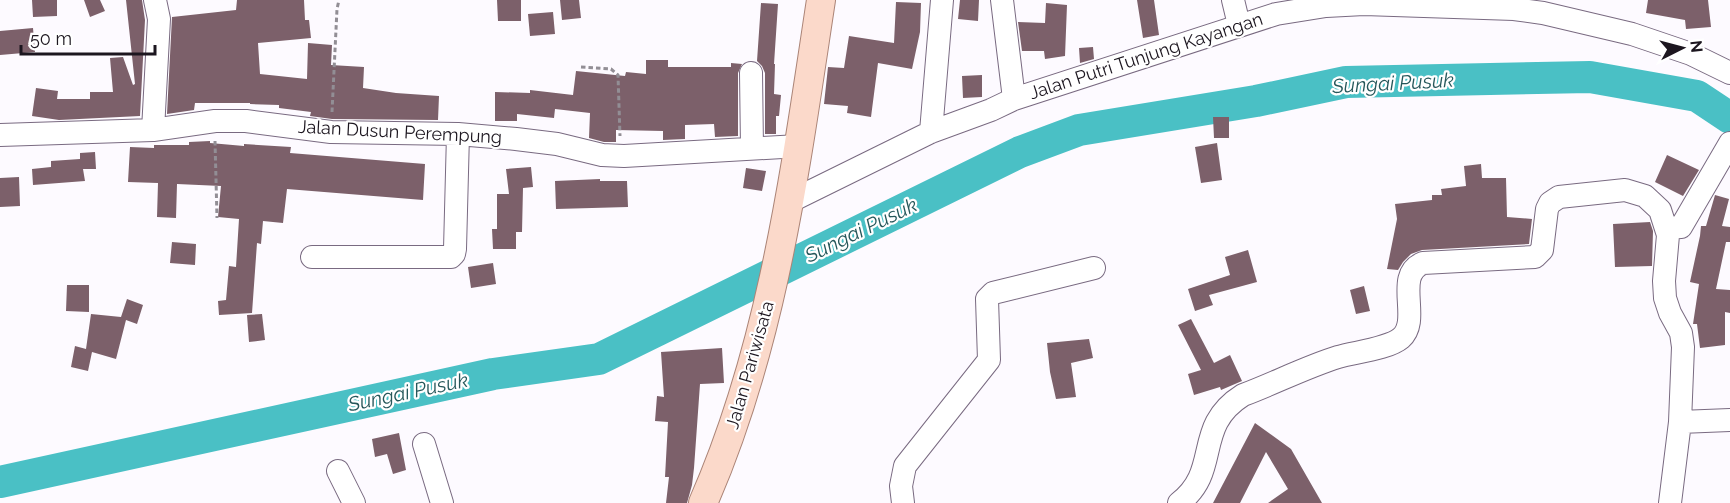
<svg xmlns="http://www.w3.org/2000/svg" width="1730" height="503" font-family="Raleway,sans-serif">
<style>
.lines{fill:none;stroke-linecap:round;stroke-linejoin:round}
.river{stroke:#4ac0c5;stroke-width:32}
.building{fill:#7c606a}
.minor-casing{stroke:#796a81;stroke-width:24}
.major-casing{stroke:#ab8477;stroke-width:30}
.path{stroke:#928e95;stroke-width:3;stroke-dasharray:4.5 3;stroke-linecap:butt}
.minor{stroke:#fff;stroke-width:22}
.major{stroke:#fbd9ca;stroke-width:28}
.labels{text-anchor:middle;stroke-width:4.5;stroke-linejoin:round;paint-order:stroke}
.street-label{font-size:18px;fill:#1c161f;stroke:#fff}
.water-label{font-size:20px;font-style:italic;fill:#25575a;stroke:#fff}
</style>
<rect width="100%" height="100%" fill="#fdfaff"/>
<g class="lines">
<path class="river" d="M0 482 493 374 599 359 1020 152 1079 130 1256 101 1346 82 1590 77 1697 96 1730 118"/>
</g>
<path class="building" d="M32 0H57V16L33 17Z
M84 0H100L105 11 90 17Z
M126 0H142L145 20 140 116 59 120 32 116 36 88 58 91 57 99H90V92H113L110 58 123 57 133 85 135 84Z
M237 0H304L305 20H309L311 38 258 43 260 74 307 79 308 43 332 45 331 65 364 67 363 88 396 93 439 96 438 120 332 119 310 116 311 112 279 108V105L250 104V103H195L194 110 167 114 172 17 236 10Z
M497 0H521V21H498Z
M560 0H579L581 18 562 20Z
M960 0H979L978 21 958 19Z
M1137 0H1154L1159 35 1143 38Z
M1648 0H1708L1711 27 1686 29 1685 20 1646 13Z
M896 2 921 3 920 32 912 69 878 63 871 117 847 113 848 106 824 104 828 67 844 68 849 36 894 43Z
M761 3 778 4 774 64H775L774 94 781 95 779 116H776V134H765V73L762 66 757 61Z
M1046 3 1067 5 1065 56 1045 59 1044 51H1022L1018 22 1045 23Z
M553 12 555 34 530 36 528 14Z
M33 28 35 52 0 55V31Z
M1093 47 1094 59 1080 63 1079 48Z
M646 60H668V67H731V63L742 64 738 73V136L715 137 714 124 685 125V139L663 140V131L616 130V142H604L589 138 590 113 555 109 554 118 517 114V121H495V92L530 93V90L573 95 576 71 625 76 626 72 646 74Z
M982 75V97L963 98 962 76Z
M1213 117H1229V138H1214Z
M210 141V143L244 146V144L291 147 290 153 425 164 423 200 287 189 283 223 263 221 261 244 257 243 252 313 219 315 218 301 226 300 229 266 236 267 239 219 218 217 221 186 177 184 176 218 157 217 158 183 128 182 130 147 154 148V145H189V142Z
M1217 143 1222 180 1201 183 1195 147Z
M95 152 96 169H83L85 181 33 185 32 169 51 167V161L80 159V153Z
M1667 155 1699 170 1683 196 1655 182Z
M1481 164 1482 178H1506L1507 217 1532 219 1529 244 1422 250 1411 254 1403 262 1398 270 1387 269 1397 219 1395 204 1432 200V195H1442L1441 189 1466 186 1464 166Z
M531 167 533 187 523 188 522 232H516V249H493L492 229H497V194H509L506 169Z
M746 168 766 171 762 191 743 188Z
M19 177 20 206 0 207V178Z
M600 179V181H627L628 207 556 209 555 181Z
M1715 195 1729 199 1722 226 1730 227V242H1726L1716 289 1730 290V313L1725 312V345L1700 348 1697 324H1693L1699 284 1690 282 1700 236 1701 226H1706Z
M1650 222 1653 231 1652 266 1615 267 1613 224Z
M172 242 196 244 195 265 170 263Z
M1248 250 1257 282 1209 295 1213 305 1195 311 1188 289 1230 275 1225 257Z
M493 263 496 284 471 288 468 267Z
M67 285H89V312L66 311Z
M1364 286 1370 311 1356 314 1350 290Z
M127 299 143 305 137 324 126 320 116 359 92 352 88 371 71 367 75 346 86 349 91 314 121 317Z
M262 314 265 340 249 342 247 315Z
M1191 319 1214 363 1230 355 1242 381 1221 390 1220 387 1194 395 1188 374 1201 370 1178 325Z
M1089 339 1093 358 1071 363 1076 397 1056 399 1050 372 1047 343Z
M722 348 724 383 700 384 694 468 692 485 687 503H666L669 477H665L668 422 655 421 657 396 664 397 661 352Z
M1255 423 1291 449 1322 503H1268L1288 489 1266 452 1240 503H1213Z
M399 433 406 470 393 474 387 454 375 457 372 439Z"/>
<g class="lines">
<defs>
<path id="minor" d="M1002 0 1014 99
M1233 0 1239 25
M751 73 752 148
M153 130 159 19 155 0
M931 132 942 0
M0 135 153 130 215 121H246L331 132 458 134 516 139 557 144 602 155 624 156 799 146
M789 202 931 132 991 110 1014 99 1276 14 1326 6 1364 4 1514 9 1543 13 1632 34 1691 54 1730 73
M1667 228 1681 227 1730 143
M312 257H451L454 254 455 249 458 134
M1680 422 1730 420
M424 444 442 503
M338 471 354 503
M903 503 901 486 905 466 989 360 987 299 993 293 1094 268
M1179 503C1222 470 1192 427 1243 395 1275 383 1306 367 1338 357 1355 352 1388 349 1401 338 1422 320 1393 275 1423 263L1535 257 1542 250 1547 209 1550 203 1559 197 1625 190 1645 196 1660 210 1668 235 1664 281 1665 298 1670 313 1681 333 1683 347 1680 422 1670 503"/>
<path id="major" d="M703 503C773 344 795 171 821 0"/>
</defs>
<use href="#minor" class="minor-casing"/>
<use href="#major" class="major-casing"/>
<path class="path" d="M581 67 611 69 618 75 620 136
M332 112 337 9 339 0
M215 141 217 218"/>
<use href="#minor" class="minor"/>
<use href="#major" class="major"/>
</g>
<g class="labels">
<g class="street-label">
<text transform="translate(1146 56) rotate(-18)" y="6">Jalan Putri Tunjung Kayangan</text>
<text transform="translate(400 132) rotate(3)" y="6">Jalan Dusun Perempung</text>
<text transform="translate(750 365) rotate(-74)" y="6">Jalan Pariwisata</text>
</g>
<g class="water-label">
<text transform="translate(1393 83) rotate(-3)" y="7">Sungai Pusuk</text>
<text transform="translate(861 230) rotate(-26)" y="7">Sungai Pusuk</text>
<text transform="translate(408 392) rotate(-12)" y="7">Sungai Pusuk</text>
</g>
</g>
<g transform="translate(1682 48) rotate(84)" stroke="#ffffff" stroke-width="4.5" paint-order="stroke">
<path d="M0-4.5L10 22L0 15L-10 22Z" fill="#1c161f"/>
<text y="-9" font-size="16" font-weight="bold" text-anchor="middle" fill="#1c161f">N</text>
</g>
<path d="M21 45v9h134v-9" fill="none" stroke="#1c161f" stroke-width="3"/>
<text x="30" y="45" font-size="18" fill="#1c161f" stroke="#ffffff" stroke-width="4.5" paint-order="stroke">50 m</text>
</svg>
